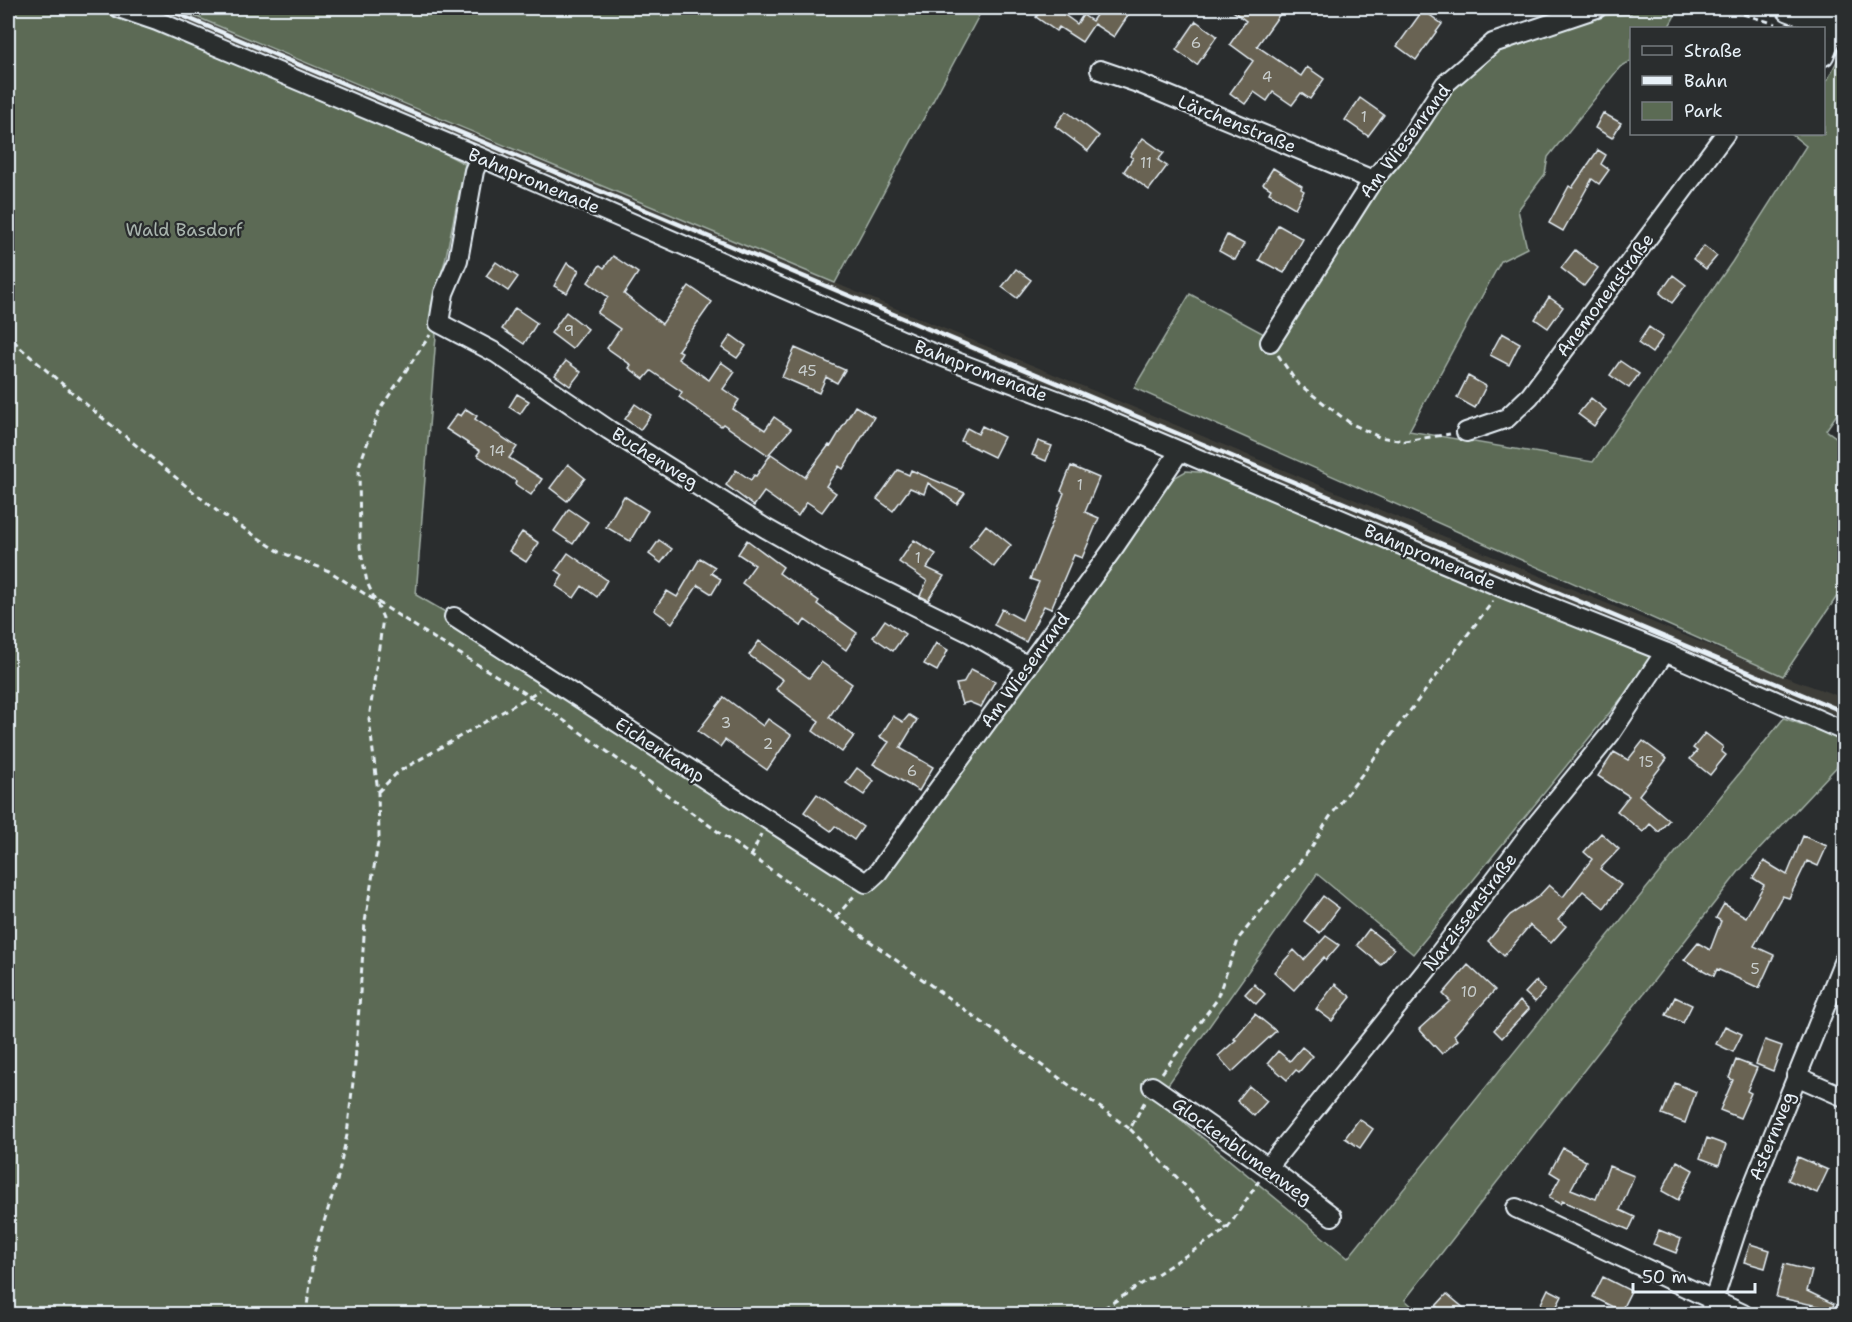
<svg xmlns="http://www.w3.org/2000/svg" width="1852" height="1322" font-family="'Shantell Sans',sans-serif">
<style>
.built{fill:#3d3d39}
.green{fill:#5b6b54;stroke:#a2aea6;stroke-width:1.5}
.building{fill:#696352;stroke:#e8f1f8;stroke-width:1.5}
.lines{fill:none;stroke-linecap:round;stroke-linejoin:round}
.street-casing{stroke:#e8f1f8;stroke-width:22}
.secondary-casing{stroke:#e8f1f8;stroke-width:30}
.path{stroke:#e8f1f8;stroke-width:3;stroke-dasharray:6 4.5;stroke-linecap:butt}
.street{stroke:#2a2d2e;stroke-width:18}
.secondary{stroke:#2a2d2e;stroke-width:26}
.rail{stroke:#e8f1f8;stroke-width:4.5}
.labels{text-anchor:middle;stroke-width:4.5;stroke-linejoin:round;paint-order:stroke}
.number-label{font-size:15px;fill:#c8cece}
.street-label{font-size:18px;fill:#e8f1f8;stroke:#2a2d2e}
.park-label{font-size:18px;fill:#a9b5ae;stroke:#2a2d2e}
</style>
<rect width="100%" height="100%" fill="#2a2d2e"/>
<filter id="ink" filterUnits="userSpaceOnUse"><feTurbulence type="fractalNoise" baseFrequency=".0167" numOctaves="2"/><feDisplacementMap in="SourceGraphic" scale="12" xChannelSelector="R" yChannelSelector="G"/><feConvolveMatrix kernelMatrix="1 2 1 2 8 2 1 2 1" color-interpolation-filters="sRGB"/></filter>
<g filter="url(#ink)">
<path class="built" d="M149 8H175L1346 496 1783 676 1844 698V718L1338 507 833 292 542 171 465 142Z"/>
<path class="green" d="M8 8H97L132 17 382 120 465 164 445 261 431 306 436 336 416 595 454 617 872 888 1172 479 1186 471 1210 473 1655 657 1413 954 1317 874 1157 1100 1348 1258 1784 718 1844 740V759L1740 870 1405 1300 1421 1314H8Z
M175 8H983L835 283Z
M1636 8H1679L1668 28H1632L1631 61 1620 67 1548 157 1545 174 1518 210 1527 248 1501 261 1409 431 1593 462 1732 262 1806 146 1791 134H1824V82L1828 79 1844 47V404L1826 430 1844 443V586L1783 676 1134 388 1190 294 1277 341 1381 185 1416 141 1450 88 1497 48 1598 16 1630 14Z"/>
<path class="building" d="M1043 8H1055L1077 24 1083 15 1092 21 1101 8H1133L1114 37 1094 24 1082 42 1059 27 1056 31 1036 17Z
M1229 8H1270L1280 14 1257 46 1301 76 1307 67 1324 79 1310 99 1301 93 1292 105 1273 92 1267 101 1254 92 1245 104 1230 93 1253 61 1230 44 1246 21Z
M1423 10 1442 24 1416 60 1397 46Z
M1196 21 1217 36 1197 65 1176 50Z
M1360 98 1384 115 1368 136 1345 120Z
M1066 111 1099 136 1088 151 1055 126Z
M1603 113 1621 123 1612 138 1595 128Z
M1143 138 1164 153 1158 160 1167 166 1149 190 1124 171 1133 158 1130 156Z
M1598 150 1606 155 1601 164 1609 170 1599 184 1592 179 1563 231 1549 223 1569 186 1572 188Z
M1273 168 1302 186 1301 189 1304 191 1295 208 1269 193 1271 189 1263 184Z
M1278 225 1303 239 1284 273 1259 260Z
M1227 235 1244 244 1235 260 1219 251Z
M1704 246 1717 256 1706 269 1693 259Z
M1575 250 1598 268 1584 286 1561 268Z
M613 256 638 273 624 294 662 324 689 286 712 302 678 350 682 352 678 359 709 380 721 362 735 372 723 389 739 400 733 409 765 430 774 417 791 429 768 455 723 424 721 426 679 397 682 392 651 371 644 379 629 368 631 365 607 348 620 329 597 313 608 297 588 282 600 265 604 268Z
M496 262 518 277 508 291 486 276Z
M567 263 579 270 567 293 554 286Z
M1016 269 1031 280 1017 298 1002 287Z
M1673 275 1686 285 1672 303 1660 293Z
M1549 297 1563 307 1548 328 1535 319Z
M515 308 537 323 524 344 502 329Z
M566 312 588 329 572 349 551 333Z
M1649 327 1663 337 1652 353 1638 343Z
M1502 333 1520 343 1509 365 1490 355Z
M731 335 746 346 737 358 722 348Z
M795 348 845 370 837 383 826 377 819 393 782 377Z
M566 361 581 372 570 386 555 375Z
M1620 361 1639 374 1629 388 1610 375Z
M1468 376 1486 386 1475 408 1457 398Z
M517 394 529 401 520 414 509 407Z
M1591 398 1606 410 1594 426 1578 414Z
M635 404 651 415 640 430 625 419Z
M855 406 874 417 843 469 839 466 826 486 836 493 822 512 807 502 798 516 764 492 754 506 726 485 736 470 751 480 754 475 756 476 771 454 805 477 829 445 831 446Z
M466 409 477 416 475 419 517 447 509 458 542 479 531 495 515 484 516 481 477 455 480 451 446 429 457 414 461 416Z
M982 426 1004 437 994 457 961 441 967 428 978 434Z
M1038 441 1052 446 1046 461 1032 455Z
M568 464 585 478 567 501 550 488Z
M1071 466 1099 478 1085 512 1099 518 1082 558 1074 555 1051 609 1044 606 1026 642 994 625 1002 609 1022 620 1039 582 1030 579 1064 493 1061 491Z
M898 470 909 475 911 470 965 493 957 504 928 483 924 494 910 488 893 511 877 499Z
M624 496 648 511 630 541 606 527Z
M569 509 588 522 573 544 554 531Z
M986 525 1011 545 994 567 969 547Z
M522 532 539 543 526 562 509 551Z
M659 540 672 549 661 563 649 554Z
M747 540 783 567 779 573 819 601 817 604 857 633 846 650 805 620 801 626 742 583 755 565 738 554Z
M914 540 936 554 927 568 944 576 928 600 920 596 927 581 899 562Z
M568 553 607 580 597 597 582 586 574 598 556 586 563 575 556 570Z
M700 558 715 567 711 573 721 579 712 594 698 585 672 623 654 610 667 591 677 597Z
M885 620 905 634 893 651 873 637Z
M759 641 809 678 821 662 852 684 829 717 854 736 842 752 813 731 819 721 776 689 783 680 749 655Z
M936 643 948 650 937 671 924 664Z
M971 669 995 681 981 707 969 702 962 704 956 684 963 683Z
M724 697 763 726 768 719 791 735 767 770 725 740 720 747 698 731Z
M909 715 917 720 900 748 933 767 919 791 873 764 889 742 880 737 893 716 903 722Z
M1705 733 1723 747 1721 751 1726 755 1710 775 1690 759 1697 751 1693 748Z
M1643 741 1667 759 1639 795 1669 820 1659 832 1650 824 1643 832 1617 811 1629 796 1598 776 1614 752 1628 760Z
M857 768 874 781 864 795 846 783Z
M817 794 863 827 854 840 835 826 831 831 804 812Z
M1601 833 1619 849 1600 869 1621 885 1604 908 1583 891 1558 920 1566 926 1551 943 1530 925 1504 956 1488 941 1510 915 1538 897 1549 885 1563 897 1592 859 1584 852Z
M1803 836 1827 846 1818 866 1807 861 1789 898 1782 896 1754 946 1774 955 1759 988 1717 969 1714 976 1684 960 1698 943 1710 950 1721 921 1716 918 1724 904 1746 917 1764 885 1753 878 1764 861 1787 875Z
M1323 896 1339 908 1320 933 1304 921Z
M1369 929 1394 949 1381 965 1357 945Z
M1326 936 1339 945 1326 960 1324 957 1294 990 1274 972 1294 950 1304 960Z
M1468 965 1495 990 1454 1035 1458 1040 1442 1054 1419 1029 1450 1001 1443 994Z
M1536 981 1545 990 1535 1002 1525 993Z
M1254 984 1265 994 1256 1004 1245 994Z
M1335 984 1351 997 1332 1021 1316 1009Z
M1675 997 1692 1005 1683 1023 1666 1015Z
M1520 1001 1529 1009 1502 1038 1494 1030Z
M1255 1014 1276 1031 1232 1072 1218 1056 1236 1040 1234 1039Z
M1725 1026 1742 1034 1733 1052 1716 1044Z
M1765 1040 1782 1046 1773 1071 1756 1064Z
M1302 1047 1313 1056 1299 1072 1296 1070 1287 1080 1268 1063 1278 1051 1290 1061Z
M1736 1060 1757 1068 1747 1091 1751 1093 1740 1118 1720 1110 1733 1080 1729 1078Z
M1675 1083 1696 1092 1685 1123 1662 1114Z
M1249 1086 1267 1101 1254 1116 1237 1101Z
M1359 1119 1373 1129 1360 1148 1345 1138Z
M1707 1138 1726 1145 1719 1165 1700 1158Z
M1563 1148 1586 1161 1571 1189 1596 1199 1609 1166 1634 1176 1620 1210 1635 1217 1629 1230 1562 1201 1560 1204 1549 1198 1560 1178 1550 1172Z
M1798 1157 1828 1170 1817 1193 1788 1180Z
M1677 1161 1693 1170 1678 1200 1662 1191Z
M1659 1230 1681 1239 1676 1253 1653 1244Z
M1750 1244 1770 1250 1765 1268 1744 1262Z
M1784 1264 1812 1271 1807 1291 1834 1304 1832 1309 1776 1297Z
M1603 1277 1631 1291 1621 1311 1593 1297Z
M1548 1289 1562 1296 1553 1314H1536Z
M1447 1294 1471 1314H1446L1436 1306Z"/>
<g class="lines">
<defs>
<path id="street" d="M119 8 157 21 480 157 925 350 1083 410 1503 588 1665 652 1844 731
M1824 56 1837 25
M1100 70 1138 83 1373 180
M480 157 474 171 458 260 444 293 439 323 496 353 609 430 765 528 820 559 972 634 1028 666
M1270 342 1373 180 1410 137 1445 84 1493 43 1597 8
M1466 432 1507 418 1530 396 1725 134
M454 617 866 883 878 872 1115 546 1179 452
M1796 1076 1844 1097
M1152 1086 1268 1167 1332 1216
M1268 1167 1433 962 1532 830 1611 733 1665 652
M1516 1208 1743 1314
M1709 1314 1743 1210 1844 960"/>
<path id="secondary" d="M1790 8 1844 28"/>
</defs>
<use href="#street" class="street-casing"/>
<use href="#secondary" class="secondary-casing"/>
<path class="path" d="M1723 8 1776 24
M8 331 18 346 94 411 217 511 280 552 329 571 440 642 530 696 539 690
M1278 355 1297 383 1350 423 1379 437 1404 441 1450 434
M378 792 398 772 530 696 1130 1129 1145 1101
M751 857 761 834
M836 917 854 896
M1162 1073 1216 1001 1239 938 1311 848 1329 818 1493 601
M1130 1129 1227 1229
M306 1314 314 1253 337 1181 347 1135 355 1064 365 922 379 837 378 792 369 719 383 618 367 582 360 547 359 466 380 409 430 335
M1095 1314 1227 1229 1259 1181"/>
<use href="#street" class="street"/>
<use href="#secondary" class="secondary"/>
<path class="rail" d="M164 8 1150 422 1844 712"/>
</g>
</g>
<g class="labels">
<g class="number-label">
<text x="1196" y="48">6</text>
<text x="1267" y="82">4</text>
<text x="1364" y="122">1</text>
<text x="1146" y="168">11</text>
<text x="569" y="336">9</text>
<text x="807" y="376">45</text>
<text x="497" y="456">14</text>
<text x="1080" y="490">1</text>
<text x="918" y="563">1</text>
<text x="726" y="728">3</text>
<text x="768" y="749">2</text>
<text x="1646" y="767">15</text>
<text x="912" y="776">6</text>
<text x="1755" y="974">5</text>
<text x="1469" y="997">10</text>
</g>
<g class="street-label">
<text transform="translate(1237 124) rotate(22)" y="6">Lärchenstraße</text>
<text transform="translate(1405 141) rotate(-53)" y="6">Am Wiesenrand</text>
<text transform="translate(534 181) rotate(23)" y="6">Bahnpromenade</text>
<text transform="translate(1605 295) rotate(-53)" y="6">Anemonenstraße</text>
<text transform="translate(981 371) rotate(21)" y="6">Bahnpromenade</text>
<text transform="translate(655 458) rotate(32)" y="6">Buchenweg</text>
<text transform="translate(1430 557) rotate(23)" y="6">Bahnpromenade</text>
<text transform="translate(1025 670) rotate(-54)" y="6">Am Wiesenrand</text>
<text transform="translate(660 750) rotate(33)" y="6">Eichenkamp</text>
<text transform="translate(1470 912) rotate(-53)" y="6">Narzissenstraße</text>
<text transform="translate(1772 1136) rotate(-68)" y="6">Asternweg</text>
<text transform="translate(1242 1151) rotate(36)" y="6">Glockenblumenweg</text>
</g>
<g class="park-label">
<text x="184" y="236">Wald Basdorf</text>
</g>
</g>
<rect width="1852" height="1322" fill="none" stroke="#2a2d2e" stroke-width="30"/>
<rect x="15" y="15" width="1822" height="1292" fill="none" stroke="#e8f1f8" stroke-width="2" filter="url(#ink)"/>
<rect x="1630" y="27" width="195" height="108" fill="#2a2d2e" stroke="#767b7f" stroke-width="1.5"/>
<rect x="1642" y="46" width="30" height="9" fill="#2a2d2e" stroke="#767b7f" stroke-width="1.5"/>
<text x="1684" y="57" font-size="18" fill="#e8f1f8">Straße</text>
<rect x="1642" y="76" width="30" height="9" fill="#e8f1f8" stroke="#767b7f" stroke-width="1.5"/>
<text x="1684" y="87" font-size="18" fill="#e8f1f8">Bahn</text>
<rect x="1642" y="102" width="30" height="18" fill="#5b6b54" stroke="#767b7f" stroke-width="1.5"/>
<text x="1684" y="117" font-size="18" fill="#e8f1f8">Park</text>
<path d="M1633 1283v9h122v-9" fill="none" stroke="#e8f1f8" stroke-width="3"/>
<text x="1642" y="1283" font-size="18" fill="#e8f1f8" stroke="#2a2d2e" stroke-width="4.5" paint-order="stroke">50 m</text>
</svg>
